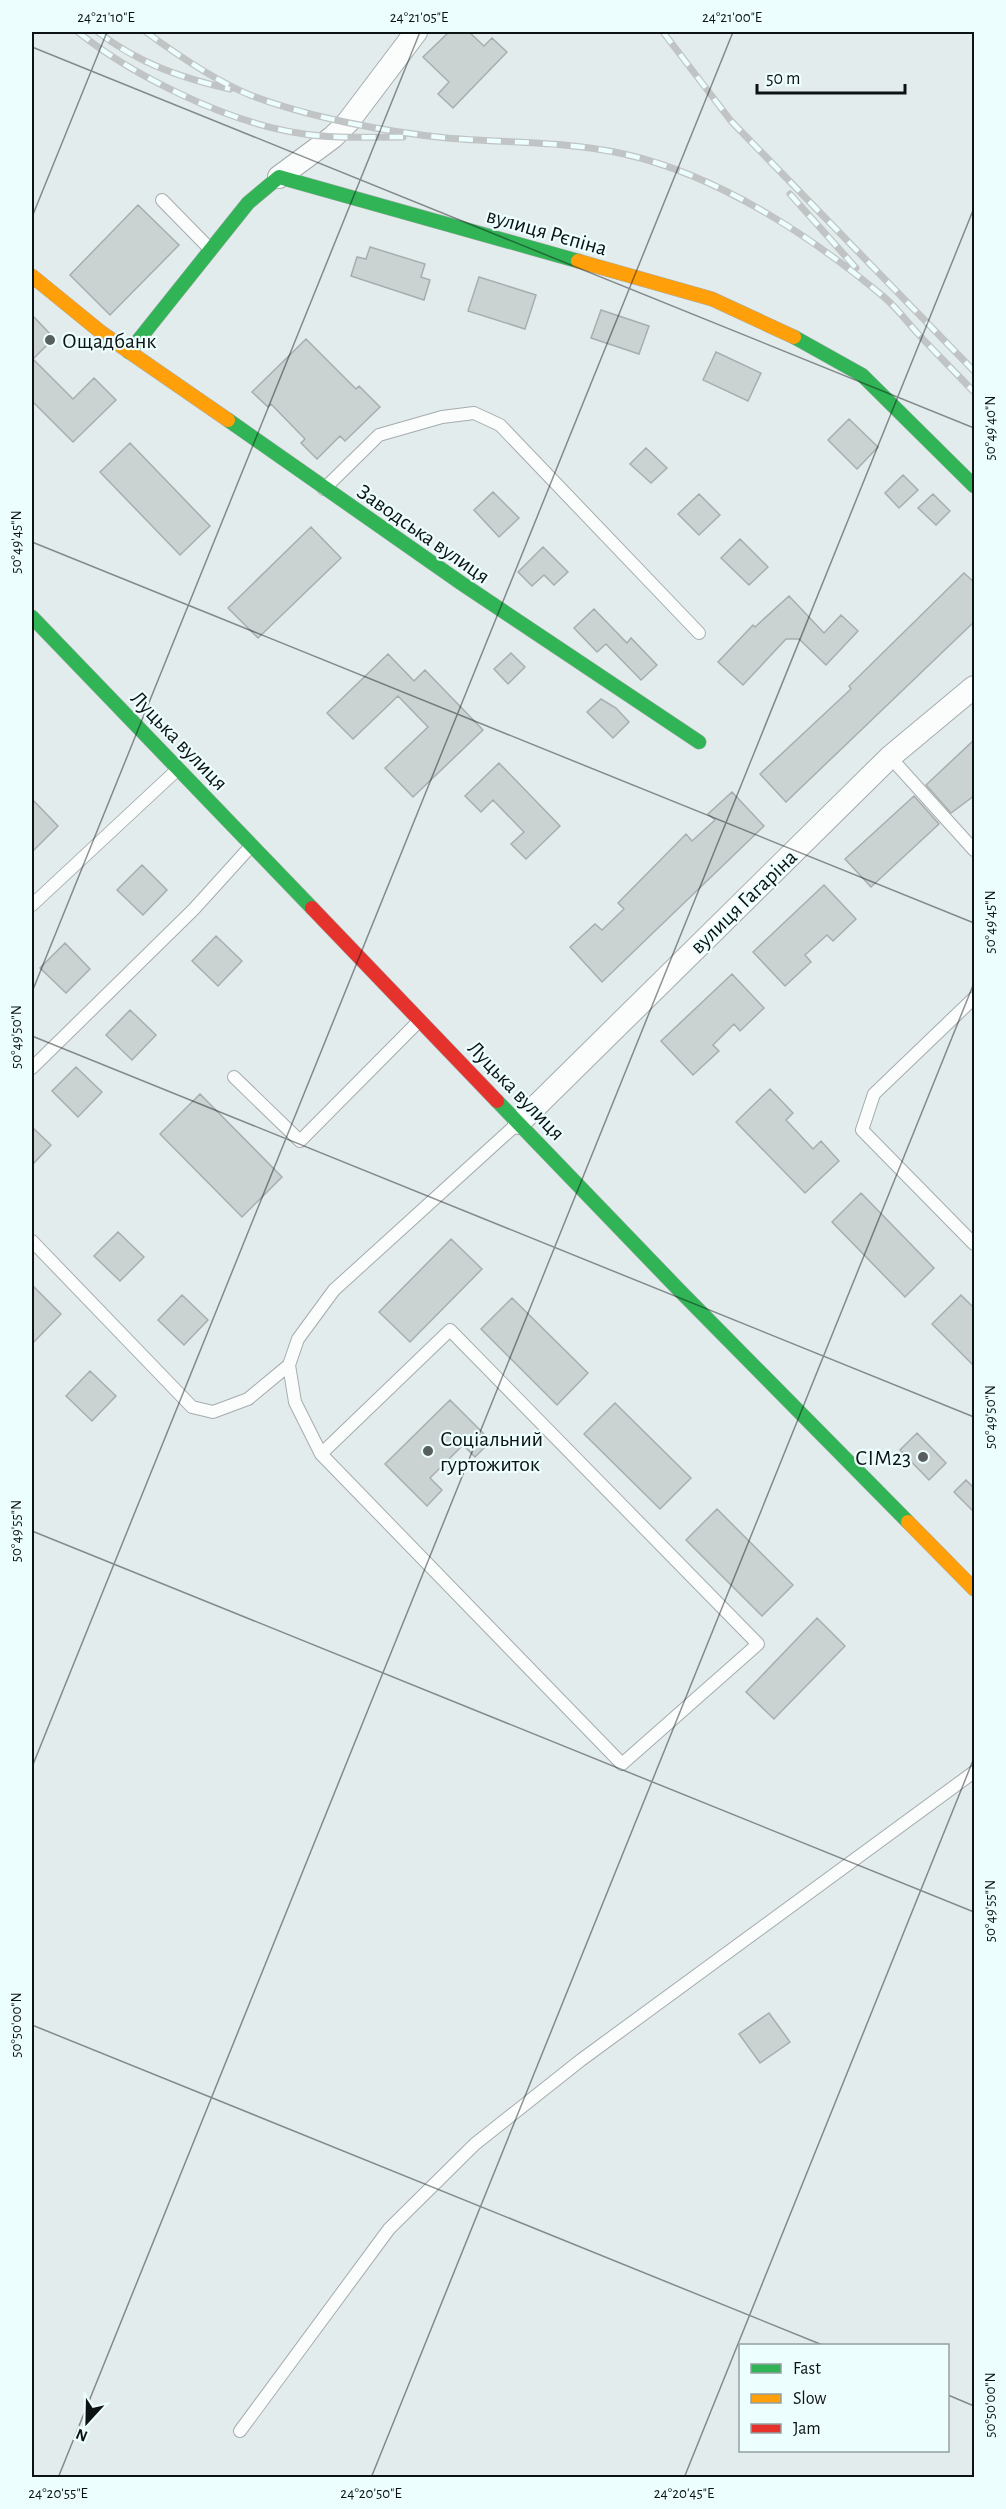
<svg xmlns="http://www.w3.org/2000/svg" width="1006" height="2509" font-family="'Alegreya Sans',sans-serif">
<style>
.building{fill:#cbd2d2;stroke:#a7aeaf;stroke-width:1.5}
.lines{fill:none;stroke-linecap:round;stroke-linejoin:round}
.lane-casing{stroke:#a5acad;stroke-width:14}
.street-casing{stroke:#a5acad;stroke-width:24}
.fast-casing{stroke:#a5acad;stroke-width:15}
.slow-casing{stroke:#a5acad;stroke-width:15}
.jam-casing{stroke:#a5acad;stroke-width:15}
.lane{stroke:#fbfcfc;stroke-width:12}
.street{stroke:#fbfcfc;stroke-width:22}
.fast{stroke:#30b455;stroke-width:14}
.slow{stroke:#ff9f0a;stroke-width:14}
.jam{stroke:#e5322d;stroke-width:14}
.rail-casing{stroke:#c1c4c4;stroke-width:7}
.rail{stroke:#edfeff;stroke-width:4.5;stroke-dasharray:14;stroke-linecap:butt}
.ticks{fill:none;stroke:#0d1313;stroke-width:1.5;stroke-opacity:0.45}
.poi-dot{fill:#585f5f;stroke:#edfeff;stroke-width:2}
.labels{text-anchor:middle;stroke-width:4.5;stroke-linejoin:round;paint-order:stroke}
.street-label{font-size:22px;fill:#0d1313;stroke:#edfeff}
.poi-label{font-size:22px;fill:#0d1313;stroke:#edfeff;text-anchor:start}
.neatline{fill:none;stroke:#0d1313;stroke-width:2}
.ticks-label{font-size:15px;text-anchor:middle;fill:#0d1313}
</style>
<rect width="100%" height="100%" fill="#e3eced"/>
<path class="building" d="M449 32H469L484 46 492 38 507 52 453 108 438 94 449 82 423 57Z
M138 205 179 245 110 315 70 275Z
M370 247 425 264 421 277 430 280 424 300 351 276 357 257 366 259Z
M479 277 536 295 525 329 468 311Z
M601 310 649 326 639 354 591 338Z
M32 315 54 338 33 359 73 399 94 378 116 400 73 442 32 401Z
M306 339 356 389 359 386 380 407 345 441 340 436 317 459 301 443 305 439 271 404 268 407 252 392Z
M716 352 761 373 748 401 703 380Z
M849 419 878 447 857 469 828 440Z
M130 443 210 526 180 555 100 472Z
M646 448 667 468 651 483 630 464Z
M903 475 918 490 899 508 885 493Z
M493 492 519 518 499 537 474 510Z
M699 494 720 515 699 535 678 514Z
M933 494 950 511 936 525 918 508Z
M311 527 341 558 258 638 228 608Z
M740 539 768 567 749 585 721 558Z
M543 547 568 572 554 585 544 575 532 586 518 572Z
M964 573 975 583V621L786 802 760 774 851 689 849 686Z
M789 596 824 633 841 615 858 631 826 665 799 639H786L743 685 718 662 753 625 755 627Z
M594 609 627 643 631 638 657 665 641 680 606 644 597 652 574 628Z
M511 653 525 667 508 684 494 669Z
M388 654 414 681 425 670 483 730 413 797 385 768 428 727 398 696 353 739 327 713Z
M601 699 616 708 629 722 613 738 587 712Z
M975 739V795L951 813 926 785Z
M499 763 560 826 526 859 511 844 524 832 493 800 481 812 465 796Z
M732 792 764 826 602 982 570 947 595 924 602 930 624 909 618 903 686 834 692 841 715 820 708 814Z
M914 796 939 824 871 887 845 859Z
M32 799 58 826 32 852Z
M142 865 167 890 143 915 117 890Z
M824 885 856 919 833 941 827 935 805 955 811 962 785 986 753 952Z
M216 936 242 961 218 986 192 961Z
M65 943 90 969 66 993 40 968Z
M732 974 764 1008 740 1031 734 1024 713 1045 719 1051 693 1075 661 1041Z
M130 1010 156 1035 132 1060 106 1035Z
M76 1067 102 1092 78 1117 52 1091Z
M770 1089 793 1113 786 1120 813 1149 821 1141 839 1161 805 1193 736 1122Z
M200 1094 282 1177 242 1217 160 1134Z
M32 1127 51 1145 32 1165Z
M861 1193 934 1268 905 1297 832 1222Z
M118 1232 144 1257 120 1281 94 1256Z
M451 1239 482 1269 410 1342 379 1312Z
M32 1285 61 1314 32 1344Z
M182 1295 208 1320 184 1345 158 1320Z
M961 1295 975 1309V1367L932 1324Z
M512 1298 588 1373 557 1405 481 1329Z
M90 1371 116 1396 92 1421 66 1396Z
M450 1400 491 1441 475 1457 463 1445 430 1478 442 1490 427 1506 385 1464Z
M615 1403 691 1478 660 1509 584 1434Z
M917 1433 946 1463 929 1480 900 1450Z
M966 1480 975 1489V1513L954 1492Z
M717 1509 793 1585 762 1616 686 1540Z
M817 1618 845 1646 774 1719 746 1692Z
M769 2013 790 2042 760 2063 739 2034Z"/>
<g class="lines">
<defs>
<path id="lane" d="M162 200 210 249
M324 489 379 435 442 417 474 413 500 425 699 633
M890 757 974 850
M32 905 178 769
M974 998 874 1094 862 1130 974 1244
M32 1068 194 909 251 846
M234 1077 300 1141 419 1021
M32 1241 192 1407 213 1412 248 1399 289 1365
M321 1454 450 1330 758 1644 622 1764 321 1454 295 1402 289 1365 298 1339 334 1290 518 1123
M240 2431 389 2229 475 2144 581 2060 974 1772"/>
<path id="street" d="M279 177 333 137 348 122 416 32
M519 1123 890 757 974 687"/>
<path id="fast" d="M794 337 862 375 974 486
M129 352 248 203 279 177 578 261
M228 420 461 583 699 742
M32 617 312 908
M497 1101 680 1291 908 1522"/>
<path id="slow" d="M578 261 712 299 794 337
M32 276 102 333 228 420
M908 1522 974 1589"/>
<path id="jam" d="M312 908 497 1101"/>
</defs>
<use href="#lane" class="lane-casing"/>
<use href="#street" class="street-casing"/>
<use href="#fast" class="fast-casing"/>
<use href="#slow" class="slow-casing"/>
<use href="#jam" class="jam-casing"/>
<use href="#lane" class="lane"/>
<use href="#street" class="street"/>
<use href="#fast" class="fast"/>
<use href="#slow" class="slow"/>
<use href="#jam" class="jam"/>
<defs>
<path id="rail" d="M78 32C133 76 227 122 298 133 332 139 368 137 403 137
M98 32C138 63 181 78 230 89
M146 32C176 54 216 81 250 95 307 117 386 132 447 138 506 143 565 141 624 154 718 175 811 236 884 297 897 308 908 323 919 335 937 354 956 373 974 392
M663 32 731 121 974 371
M790 194 856 268"/>
</defs>
<use href="#rail" class="rail-casing"/>
<use href="#rail" class="rail"/>
</g>
<path class="ticks" d="M32 47 974 428M32 217 107 32M32 542 974 923M32 992 420 32M32 1036 974 1417M32 1531 974 1912M32 1767 733 32M32 2025 825 2346M948 2395 974 2406M58 2478 974 208M371 2478 974 983M684 2478 974 1758"/>
<g class="poi-dot">
<circle cx="50" cy="340" r="6"/>
<circle cx="428" cy="1451" r="6"/>
<circle cx="923" cy="1457" r="6"/>
</g>
<g class="labels">
<g class="street-label">
<text transform="translate(547 231) rotate(16)" y="8">вулиця Рєпіна</text>
<text transform="translate(424 533) rotate(35)" y="8">Заводська вулиця</text>
<text transform="translate(180 740) rotate(46)" y="8">Луцька вулиця</text>
<text transform="translate(743 901) rotate(-44)" y="8">вулиця Гагаріна</text>
<text transform="translate(517 1090) rotate(46)" y="8">Луцька вулиця</text>
</g>
<g class="poi-label">
<text x="62" y="348">Ощадбанк</text>
<text x="440" y="1446">Соціальний<tspan x="440" dy="25">гуртожиток</tspan></text>
<text x="911" y="1465" text-anchor="end">СІМ23</text>
</g>
</g>
<rect width="1006" height="2509" fill="none" stroke="#edfeff" stroke-width="66"/>
<rect x="739" y="2344" width="210" height="108" fill="#edfeff" stroke="#93a0a1" stroke-width="1.5"/>
<rect x="751" y="2364" width="30" height="9" fill="#30b455" stroke="#93a0a1" stroke-width="1.5"/>
<text x="793" y="2374" font-size="18" fill="#0d1313">Fast</text>
<rect x="751" y="2394" width="30" height="9" fill="#ff9f0a" stroke="#93a0a1" stroke-width="1.5"/>
<text x="793" y="2404" font-size="18" fill="#0d1313">Slow</text>
<rect x="751" y="2424" width="30" height="9" fill="#e5322d" stroke="#93a0a1" stroke-width="1.5"/>
<text x="793" y="2434" font-size="18" fill="#0d1313">Jam</text>
<g transform="translate(87 2422) rotate(202)" stroke="#edfeff" stroke-width="4.5" paint-order="stroke">
<path d="M0-4.5L10 22L0 15L-10 22Z" fill="#0d1313"/>
<text y="-9" font-size="16" font-weight="bold" text-anchor="middle" fill="#0d1313">N</text>
</g>
<path d="M757 84v9h148v-9" fill="none" stroke="#0d1313" stroke-width="3"/>
<text x="766" y="84" font-size="18" fill="#0d1313" stroke="#edfeff" stroke-width="4.5" paint-order="stroke">50 m</text>
<rect x="33" y="33" width="940" height="2443" class="neatline"/>
<g class="ticks-label">
<text x="106" y="22">24°21'10"E</text>
<text x="419" y="22">24°21'05"E</text>
<text x="732" y="22">24°21'00"E</text>
<text transform="translate(990 428) rotate(-90)" y="5">50°49'40"N</text>
<text transform="translate(16 542) rotate(-90)" y="5">50°49'45"N</text>
<text transform="translate(990 922) rotate(-90)" y="5">50°49'45"N</text>
<text transform="translate(16 1037) rotate(-90)" y="5">50°49'50"N</text>
<text transform="translate(990 1417) rotate(-90)" y="5">50°49'50"N</text>
<text transform="translate(16 1531) rotate(-90)" y="5">50°49'55"N</text>
<text transform="translate(990 1911) rotate(-90)" y="5">50°49'55"N</text>
<text transform="translate(16 2025) rotate(-90)" y="5">50°50'00"N</text>
<text transform="translate(990 2405) rotate(-90)" y="5">50°50'00"N</text>
<text x="58" y="2498">24°20'55"E</text>
<text x="371" y="2498">24°20'50"E</text>
<text x="684" y="2498">24°20'45"E</text>
</g>
</svg>
